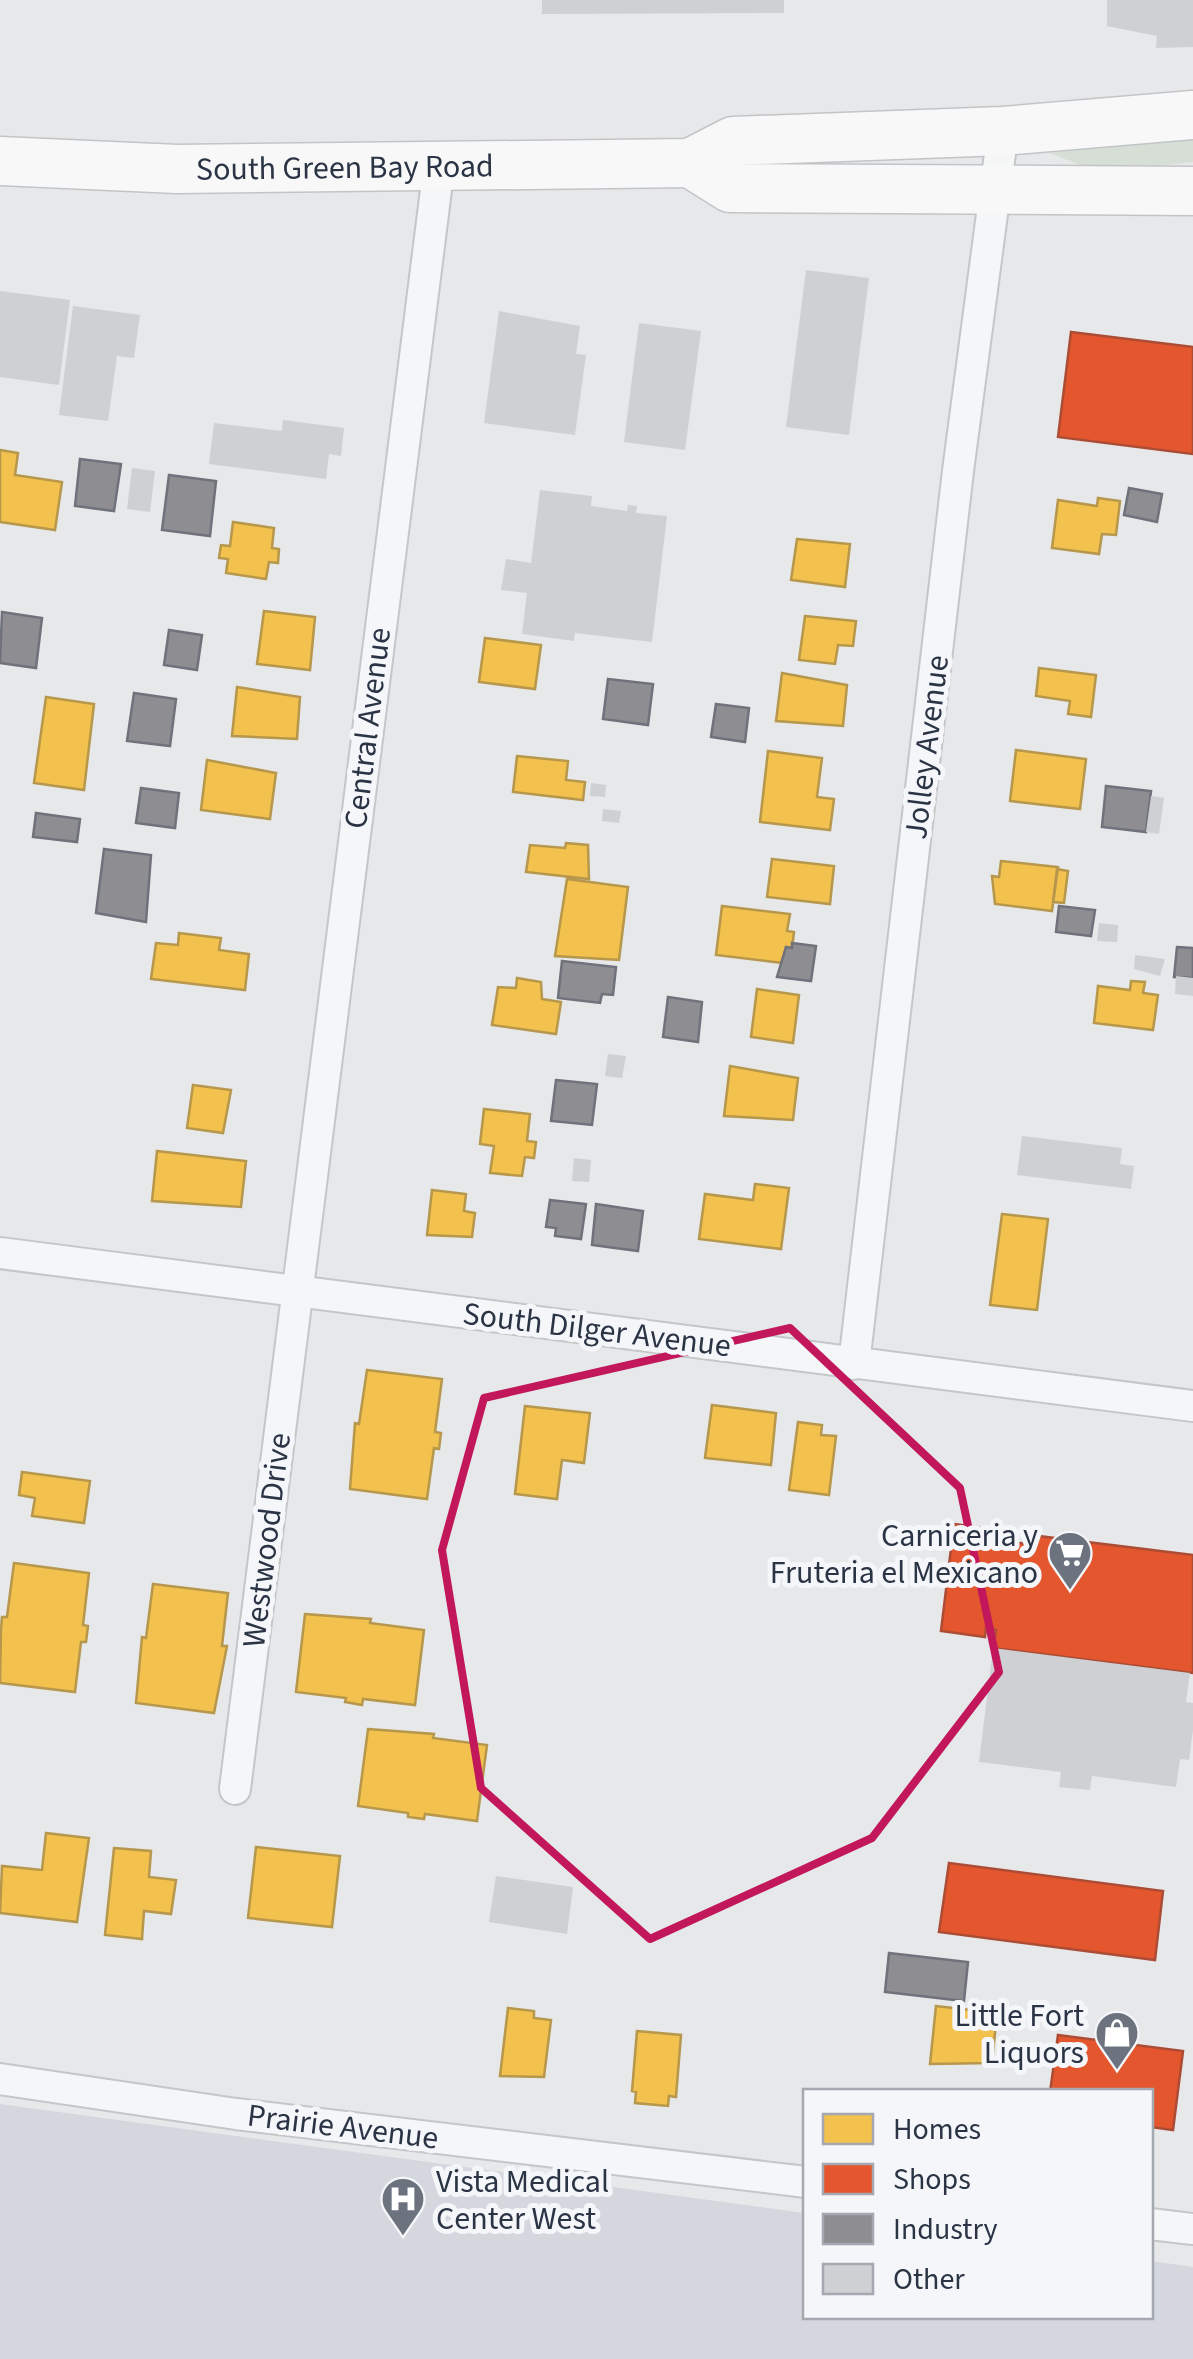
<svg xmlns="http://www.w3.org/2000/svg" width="1193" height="2359" font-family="'Source Sans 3',sans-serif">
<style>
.built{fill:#d4d7dd}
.green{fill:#d6ded6}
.homes{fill:#f2c14e;stroke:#b6974b;stroke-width:2.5}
.shops{fill:#e4572e;stroke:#ac4c35;stroke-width:2.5}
.industry{fill:#8d8d92;stroke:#70727b;stroke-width:2.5}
.building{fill:#ced0d3}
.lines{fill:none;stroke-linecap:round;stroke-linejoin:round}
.street-casing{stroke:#c4c6c8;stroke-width:34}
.primary-casing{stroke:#c2c5c8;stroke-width:51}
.street{stroke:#f5f6f7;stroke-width:30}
.primary{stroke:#f8f8f8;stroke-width:48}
.marked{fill:none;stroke:#c2185b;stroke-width:8;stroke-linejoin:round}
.labels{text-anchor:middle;stroke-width:10;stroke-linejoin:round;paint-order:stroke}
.street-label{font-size:32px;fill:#2b3445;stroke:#f4f6f9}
.poi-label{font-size:32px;fill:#2b3445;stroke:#f4f6f9;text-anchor:end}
</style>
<rect width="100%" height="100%" fill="#e6e8ea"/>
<path class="built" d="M0 2104 805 2213 806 2316H1150L1151 2261 1193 2267V2359H0Z"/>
<path class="green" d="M1193 137V162L1097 172 1050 153Z"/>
<path class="homes" d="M0 450 18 453 15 475 62 482 55 530 0 522Z
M1098 498 1120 501 1116 535 1102 534 1099 554 1052 548 1058 500 1097 506Z
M233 522 274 528 272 548 279 549 278 563 269 562 266 579 226 573 228 559 219 558 221 545 230 546Z
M797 539 850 544 845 587 791 580Z
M264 611 315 617 310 670 257 664Z
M805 616 856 621 853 646 838 645 835 664 799 660Z
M485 638 541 645 535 689 479 682Z
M1039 668 1096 675 1091 717 1068 714 1070 701 1036 696Z
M782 673 847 685 843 726 776 721Z
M237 687 300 697 297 739 232 736Z
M46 697 94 704 84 790 34 783Z
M1016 750 1086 759 1080 809 1010 801Z
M768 751 822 758 817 797 834 799 830 830 760 822Z
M517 756 568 761 566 780 585 782 583 800 513 792Z
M207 760 276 773 270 819 201 810Z
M566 843 588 845 589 879 526 872 530 845 565 848Z
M772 859 834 866 830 904 767 897Z
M1001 861 1058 867 1052 911 995 904 992 876 999 877Z
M1057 869 1068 871 1064 903 1053 902Z
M567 879 628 887 619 960 555 956Z
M722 906 790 914 787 931 794 932 792 948 786 947 783 963 716 955Z
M179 933 221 938 219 950 249 954 245 990 151 979 156 943 178 945Z
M517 978 541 982 542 999 561 1002 556 1034 492 1025 498 987 516 988Z
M1131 981 1145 982 1143 993 1158 995 1153 1030 1094 1023 1098 986 1130 990Z
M757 989 799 995 793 1043 751 1037Z
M730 1066 798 1078 793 1120 724 1116Z
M193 1085 231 1090 223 1133 187 1128Z
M484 1109 530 1114 527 1141 536 1142 534 1158 525 1157 522 1176 490 1173 494 1146 480 1144Z
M157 1151 246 1161 241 1207 152 1201Z
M755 1184 789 1188 781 1249 699 1239 705 1194 753 1200Z
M432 1190 466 1194 464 1211 475 1213 472 1237 427 1235Z
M1002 1214 1048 1219 1037 1310 990 1305Z
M367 1370 442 1379 435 1432 441 1433 439 1449 434 1448 427 1499 350 1489 355 1423 359 1424Z
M712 1405 776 1413 771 1465 705 1458Z
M525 1406 590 1413 584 1463 562 1460 557 1499 515 1494Z
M798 1422 822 1425 821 1435 836 1436 829 1495 789 1490Z
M22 1472 90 1481 84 1523 32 1516 35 1498 19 1495Z
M14 1563 89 1573 83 1625 88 1626 86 1642H81L75 1692 0 1683 1 1629 2 1617H7Z
M153 1584 228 1593 222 1646H227L214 1713 136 1703 142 1637 146 1638Z
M305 1614 371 1619 370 1623 424 1630 415 1705 363 1699 362 1705 345 1702 346 1698 296 1692Z
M368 1729 434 1734 433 1738 487 1745 477 1821 425 1814 424 1819 408 1817V1813L358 1806Z
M46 1833 89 1838 77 1922 0 1913 2 1866 42 1870Z
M256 1847 340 1856 332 1927 248 1918Z
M114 1848 151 1851 149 1877 176 1880 171 1914 144 1911 142 1939 105 1935Z
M936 2006 997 2013 992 2063 930 2064Z
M508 2008 534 2011V2018L551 2020 544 2077 500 2076Z
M637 2031 681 2035 676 2097 669 2096 668 2106 635 2103 636 2092 632 2091Z"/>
<path class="shops" d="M1071 332 1193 347V454L1058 437Z
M954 1524 985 1528 984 1539 1029 1544 1030 1535 1193 1555V1673L993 1648 996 1630 986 1628 985 1637 941 1631Z
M949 1863 1163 1891 1155 1960 939 1932Z
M1058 2035 1183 2051 1173 2130 1150 2127V2092H1050Z"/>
<path class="industry" d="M80 459 121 464 114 511 75 506Z
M169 475 216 481 210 536 162 530Z
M1129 488 1162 494 1157 522 1124 515Z
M2 612 42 618 36 668 0 663Z
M169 630 202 635 197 670 164 665Z
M608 679 653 684 648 725 603 719Z
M134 693 176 699 170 746 127 741Z
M716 704 749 708 745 742 711 737Z
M1106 786 1151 791 1146 832 1102 827Z
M141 788 179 793 175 828 136 823Z
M36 813 80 819 77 842 33 837Z
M104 849 151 855 146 922 96 913Z
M1059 906 1095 910 1091 936 1056 932Z
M792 943 816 946 811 981 777 977 786 947 792 948Z
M1177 947 1193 948V978L1174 977Z
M562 961 616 967 613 995 602 994 600 1003 558 998Z
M668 997 702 1002 698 1042 663 1037Z
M556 1080 597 1084 592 1125 551 1121Z
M550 1200 586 1204 581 1239 555 1236 556 1228 546 1227Z
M596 1204 643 1211 638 1251 592 1245Z
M889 1953 968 1962 964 2001 885 1992Z"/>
<path class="building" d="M542 0H784V13L542 14Z
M1107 0H1193V47L1156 48 1157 36 1107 26Z
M806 270 869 278 849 435 786 427Z
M0 291 70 300 59 385 0 377Z
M73 306 140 315 134 358 117 356 108 421 59 415Z
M499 311 580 326 576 354 586 355 575 435 484 423Z
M639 323 701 331 685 450 624 442Z
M283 420 344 428 341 456 329 454 326 479 209 464 214 423 282 431Z
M132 468 155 471 150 512 127 509Z
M540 490 592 496 591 506 627 511 628 505 637 506 636 513 667 516 652 642 575 633 574 641 522 634 527 593 501 590 506 559 531 563Z
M591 783 606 785 605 797 590 796Z
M1151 796 1164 798 1159 834 1146 832Z
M603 809 621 811 619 823 602 821Z
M1099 923 1118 925 1117 942 1097 941Z
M1135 955 1165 959 1160 976 1134 969Z
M1176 976 1193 978V996L1175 994Z
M608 1054 626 1056 622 1078 605 1076Z
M1022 1136 1122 1148 1120 1164 1134 1166 1131 1189 1017 1175Z
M574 1158 591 1160 589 1182 572 1181Z
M993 1648 1190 1673 1186 1702 1193 1703V1730L1189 1760 1180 1759 1176 1787 1092 1776 1090 1790 1059 1787 1061 1772 979 1762Z
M496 1876 573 1887 567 1934 489 1922Z"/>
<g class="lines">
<defs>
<path id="street" d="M0 1253 1193 1406
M854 1364 958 471 1003 131
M235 1789 439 166
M0 2079 236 2114 806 2182
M1150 2224 1193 2229"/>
<g id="primary">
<path id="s1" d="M0 161 177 169 690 163 733 141 1003 131 1193 115"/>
<path d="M690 163 730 188 1193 191"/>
</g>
</defs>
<use href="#street" class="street-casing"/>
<use href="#primary" class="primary-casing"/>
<use href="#street" class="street"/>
<use href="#primary" class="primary"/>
</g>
<path class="marked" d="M790 1328 960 1488 999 1672 872 1838 650 1939 481 1788 442 1550 484 1398Z"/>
<defs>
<symbol id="supermarket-pin" viewBox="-11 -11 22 30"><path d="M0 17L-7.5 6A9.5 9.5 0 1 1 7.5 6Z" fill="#6c737f" stroke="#f4f6f9"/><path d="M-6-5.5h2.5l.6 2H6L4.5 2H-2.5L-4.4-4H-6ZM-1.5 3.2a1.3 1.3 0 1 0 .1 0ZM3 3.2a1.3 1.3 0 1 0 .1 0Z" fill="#fff"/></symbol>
<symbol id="shop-pin" viewBox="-11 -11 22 30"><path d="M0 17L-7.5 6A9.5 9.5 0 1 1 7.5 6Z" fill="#6c737f" stroke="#f4f6f9"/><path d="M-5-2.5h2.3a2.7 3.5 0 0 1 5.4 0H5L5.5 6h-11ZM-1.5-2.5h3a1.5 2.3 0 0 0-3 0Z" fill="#fff"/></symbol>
<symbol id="hospital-pin" viewBox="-11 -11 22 30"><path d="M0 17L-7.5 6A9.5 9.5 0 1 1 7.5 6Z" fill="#6c737f" stroke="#f4f6f9"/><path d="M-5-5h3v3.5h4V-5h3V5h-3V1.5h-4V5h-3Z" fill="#fff"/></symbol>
</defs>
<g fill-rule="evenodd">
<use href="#supermarket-pin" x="1045" y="1528" width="50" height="68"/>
<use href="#shop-pin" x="1092" y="2008" width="50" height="68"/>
<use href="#hospital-pin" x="378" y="2174" width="50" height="68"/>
</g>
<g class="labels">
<g class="street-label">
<text dy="11" stroke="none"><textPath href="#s1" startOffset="345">South Green Bay Road</textPath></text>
<text transform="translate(367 728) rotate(-83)" y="11">Central Avenue</text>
<text transform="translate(926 747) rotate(-83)" y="11">Jolley Avenue</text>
<text transform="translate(597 1329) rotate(7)" y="11">South Dilger Avenue</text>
<text transform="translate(266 1540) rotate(-83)" y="11">Westwood Drive</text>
<text transform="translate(343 2126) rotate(7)" y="11">Prairie Avenue</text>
</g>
<g class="poi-label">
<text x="1038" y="1546">Carniceria y<tspan x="1038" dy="37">Fruteria el Mexicano</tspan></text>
<text x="1084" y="2026">Little Fort<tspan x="1084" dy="37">Liquors</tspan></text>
<text x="436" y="2192" text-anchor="start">Vista Medical<tspan x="436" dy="37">Center West</tspan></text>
</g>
</g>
<rect x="803" y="2089" width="350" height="230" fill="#f4f6f9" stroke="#a4a8b1" stroke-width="2.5"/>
<rect x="823" y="2114" width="50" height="30" fill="#f2c14e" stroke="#a4a8b1" stroke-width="2.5"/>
<text x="893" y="2139" font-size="30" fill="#2b3445">Homes</text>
<rect x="823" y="2164" width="50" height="30" fill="#e4572e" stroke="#a4a8b1" stroke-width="2.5"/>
<text x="893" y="2189" font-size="30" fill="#2b3445">Shops</text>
<rect x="823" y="2214" width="50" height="30" fill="#8d8d92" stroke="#a4a8b1" stroke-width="2.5"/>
<text x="893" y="2239" font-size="30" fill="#2b3445">Industry</text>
<rect x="823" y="2264" width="50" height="30" fill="#ced0d3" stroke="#a4a8b1" stroke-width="2.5"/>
<text x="893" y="2289" font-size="30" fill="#2b3445">Other</text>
</svg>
